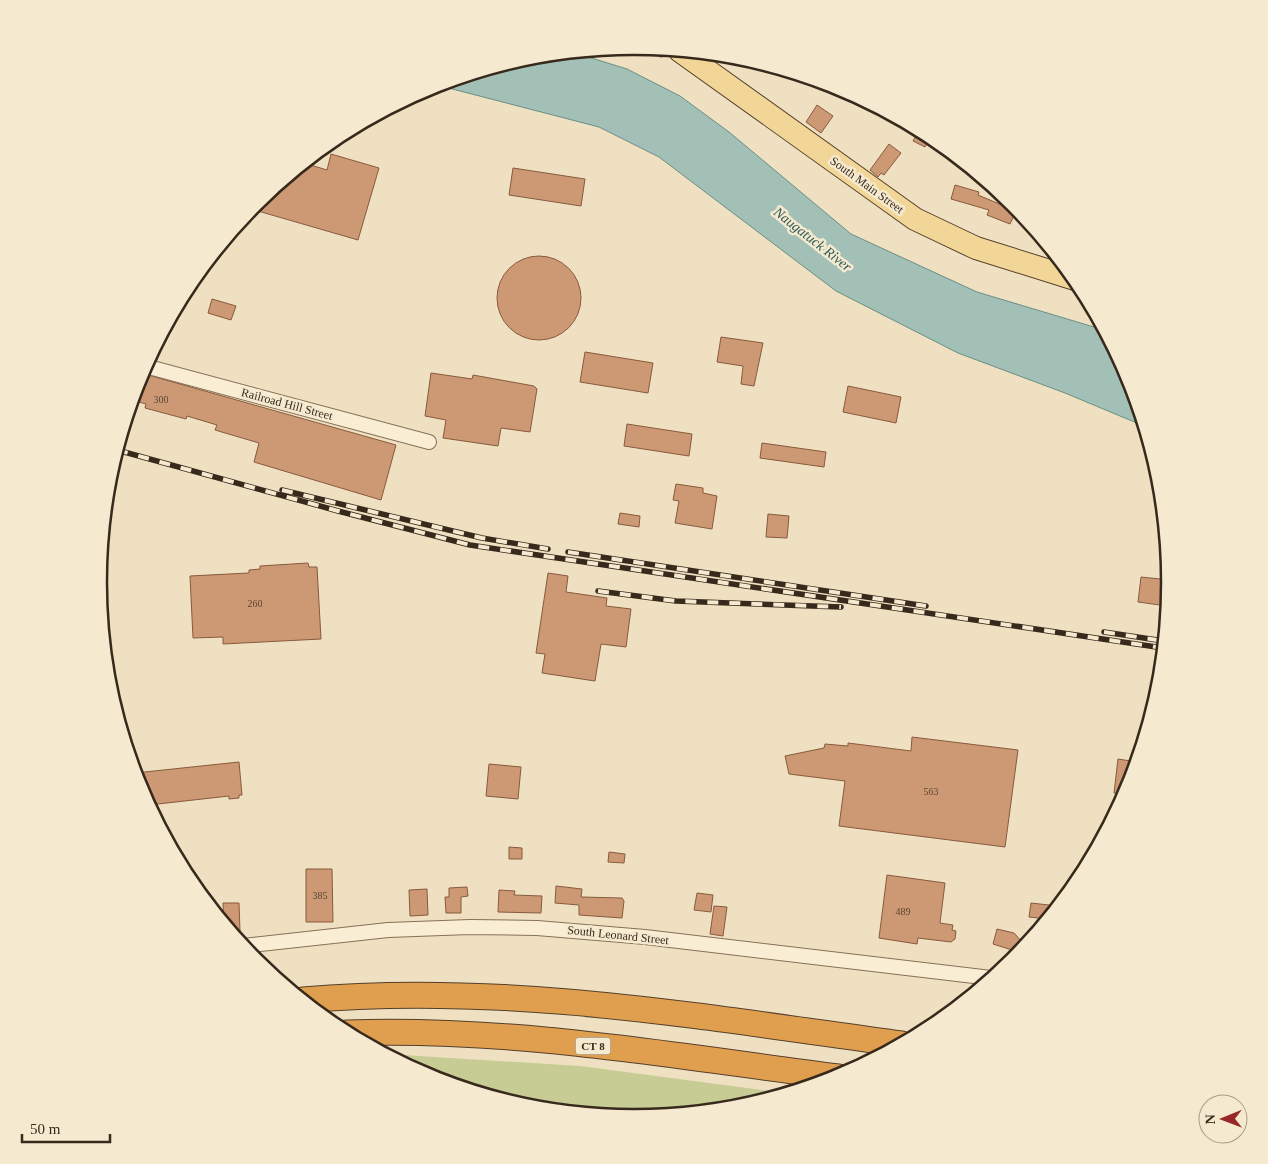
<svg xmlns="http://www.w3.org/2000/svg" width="1268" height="1164" font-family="'Times New Roman',serif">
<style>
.green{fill:#c6cc94}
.water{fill:#a3c0b7;stroke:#6a8e85}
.building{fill:#cd9975;stroke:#875a3d}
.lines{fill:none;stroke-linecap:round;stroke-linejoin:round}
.street-casing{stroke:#877158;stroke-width:16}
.primary-casing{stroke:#553f2c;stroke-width:24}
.highway-casing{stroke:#553f2c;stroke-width:27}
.path{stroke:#877158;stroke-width:2;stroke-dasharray:4 2.5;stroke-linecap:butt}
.street{stroke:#f9eed3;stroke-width:14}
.primary{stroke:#f2d697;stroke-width:22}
.highway{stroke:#df9f4f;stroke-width:25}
.rail-casing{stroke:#37291c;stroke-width:5.5}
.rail{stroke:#f5eacf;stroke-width:4;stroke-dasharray:11;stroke-linecap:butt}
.labels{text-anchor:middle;stroke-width:5;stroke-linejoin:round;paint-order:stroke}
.number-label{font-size:10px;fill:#5c4532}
.shield{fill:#f5eacf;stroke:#706352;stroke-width:1}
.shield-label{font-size:11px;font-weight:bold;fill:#37291c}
.street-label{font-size:12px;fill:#37291c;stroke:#f5eacf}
.water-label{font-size:14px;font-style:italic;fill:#2b5754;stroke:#f5eacf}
.rim{fill:none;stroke:#37291c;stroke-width:2.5}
</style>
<rect width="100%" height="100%" fill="#eee0c0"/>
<path class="green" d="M387 1054 580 1066 785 1093 738 1108 634 1118 529 1107 429 1077Z"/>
<path class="water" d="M572 52 627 69 680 96 729 132 851 234 977 292 1104 330 1129 377 1144 426 1065 393 958 353 836 291 659 157 599 127 437 85 530 56Z"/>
<path class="building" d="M817 105 833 116 821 133 806 122Z
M919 130 931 136 925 147 913 141Z
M889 144 901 153 884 175 881 173 878 177 870 170Z
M331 154 379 168 358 240 251 209 304 163 327 170Z
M513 168 585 179 581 206 509 195Z
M955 185 979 192 978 195 1016 211 1010 224 987 215 989 210 951 199Z
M497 298a42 42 0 1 1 84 0a42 42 0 1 1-84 0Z
M212 299 236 306 231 320 208 313Z
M721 337 763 343 754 386 741 384 743 366 717 362Z
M585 352 653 363 648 393 580 382Z
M141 373 396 445 381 500 254 462 259 443 215 430 217 425 187 416 186 419 145 408 146 404 132 400Z
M431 373 472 379 473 375 534 386 537 389 530 432 501 428 498 446 443 438 446 420 425 416Z
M848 386 901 397 896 423 843 412Z
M627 424 692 434 689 456 624 446Z
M762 443 826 452 824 467 760 458Z
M676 484 703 488V493L717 496 712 529 675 523 679 501 673 500Z
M620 513 640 516 639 527 618 524Z
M768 514 789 516 787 538 766 537Z
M308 563 309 567H317L321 639 223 644V637L193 638 190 576 249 573V570L260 569V566Z
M548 573 568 576 566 592 607 598 606 606 631 609 626 647 601 644 595 681 542 673 545 654 536 653Z
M1141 577 1170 580 1167 606 1138 602Z
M912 737 1018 750 1005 847 839 826 845 781 789 774 785 756 824 748 825 744 848 746V743L911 751Z
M1118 759 1137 762 1125 794 1114 793Z
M239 762 242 795H239V798L229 799V796L149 805 135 773Z
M489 764 521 767 518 799 486 796Z
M509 847 522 848V859H509Z
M609 852 625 854 624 863 608 862Z
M306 869H332L333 922H306Z
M887 875 945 883 940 923 953 925 952 930 956 931 955 939 951 942 918 938 917 944 879 938Z
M556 886 582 889 581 897 622 898 624 901 622 918 579 915V905L555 903Z
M467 887 468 896 461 897V913H446L445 897H449V888Z
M427 889 428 915 410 916 409 890Z
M499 890 515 891 514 895 542 896 541 913 498 912Z
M697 893 713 895 711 912 694 910Z
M223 903H239L240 931H231L224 923Z
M1031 903 1058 906 1047 919 1029 917Z
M714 906 727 907 723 936 710 934Z
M997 929 1014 933 1023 943 1012 950 993 944Z"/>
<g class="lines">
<defs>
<path id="street" d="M145 366 429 442
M243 946 388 930 470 927 537 928 645 937 991 978"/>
<path id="primary" d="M680 51 915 219 976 248 1075 279"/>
<path id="highway" d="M303 1000C503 982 703 1017 901 1044
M347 1033C511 1027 675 1056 838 1077"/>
</defs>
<use href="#street" class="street-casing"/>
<use href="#primary" class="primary-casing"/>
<use href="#highway" class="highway-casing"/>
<path class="path" d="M641 47 664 58"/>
<use href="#street" class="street"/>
<use href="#primary" class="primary"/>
<use href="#highway" class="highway"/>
<defs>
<path id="rail" d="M117 450 338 511 470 545 1163 648
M282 490 482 538 548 549
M568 552 926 606
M598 591 676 601 841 607
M1104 632 1164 641"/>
</defs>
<use href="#rail" class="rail-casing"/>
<use href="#rail" class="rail"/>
</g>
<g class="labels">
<g class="number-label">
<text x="161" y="403">300</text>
<text x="255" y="607">260</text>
<text x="931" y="795">563</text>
<text x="320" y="899">385</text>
<text x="903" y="915">489</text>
</g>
<rect class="shield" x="575.5" y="1037.5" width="35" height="17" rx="4"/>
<g class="shield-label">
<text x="593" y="1050">CT 8</text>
</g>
<g class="street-label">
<text transform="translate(867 185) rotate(36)" y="4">South Main Street</text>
<text transform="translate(287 404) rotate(15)" y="4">Railroad Hill Street</text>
<text transform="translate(618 935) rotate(6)" y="4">South Leonard Street</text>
</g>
<g class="water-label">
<text transform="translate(813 239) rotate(38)" y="5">Naugatuck River</text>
</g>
</g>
<path d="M0 0H1268V1164H0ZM107 582a527 527 0 1 1 1054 0a527 527 0 1 1-1054 0Z" fill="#f5eacf" fill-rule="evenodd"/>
<path class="rim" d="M107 582a527 527 0 1 1 1054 0a527 527 0 1 1-1054 0Z"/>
<g transform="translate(1223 1119) rotate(269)"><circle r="24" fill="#f5eacf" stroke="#a99d87"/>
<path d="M0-4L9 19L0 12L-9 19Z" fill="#972728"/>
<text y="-8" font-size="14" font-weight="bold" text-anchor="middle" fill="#37291c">N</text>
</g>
<path d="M22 1134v8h88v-8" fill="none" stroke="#37291c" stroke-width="2.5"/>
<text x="30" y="1134" font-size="15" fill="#37291c" stroke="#f5eacf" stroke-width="4" paint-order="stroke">50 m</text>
</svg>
